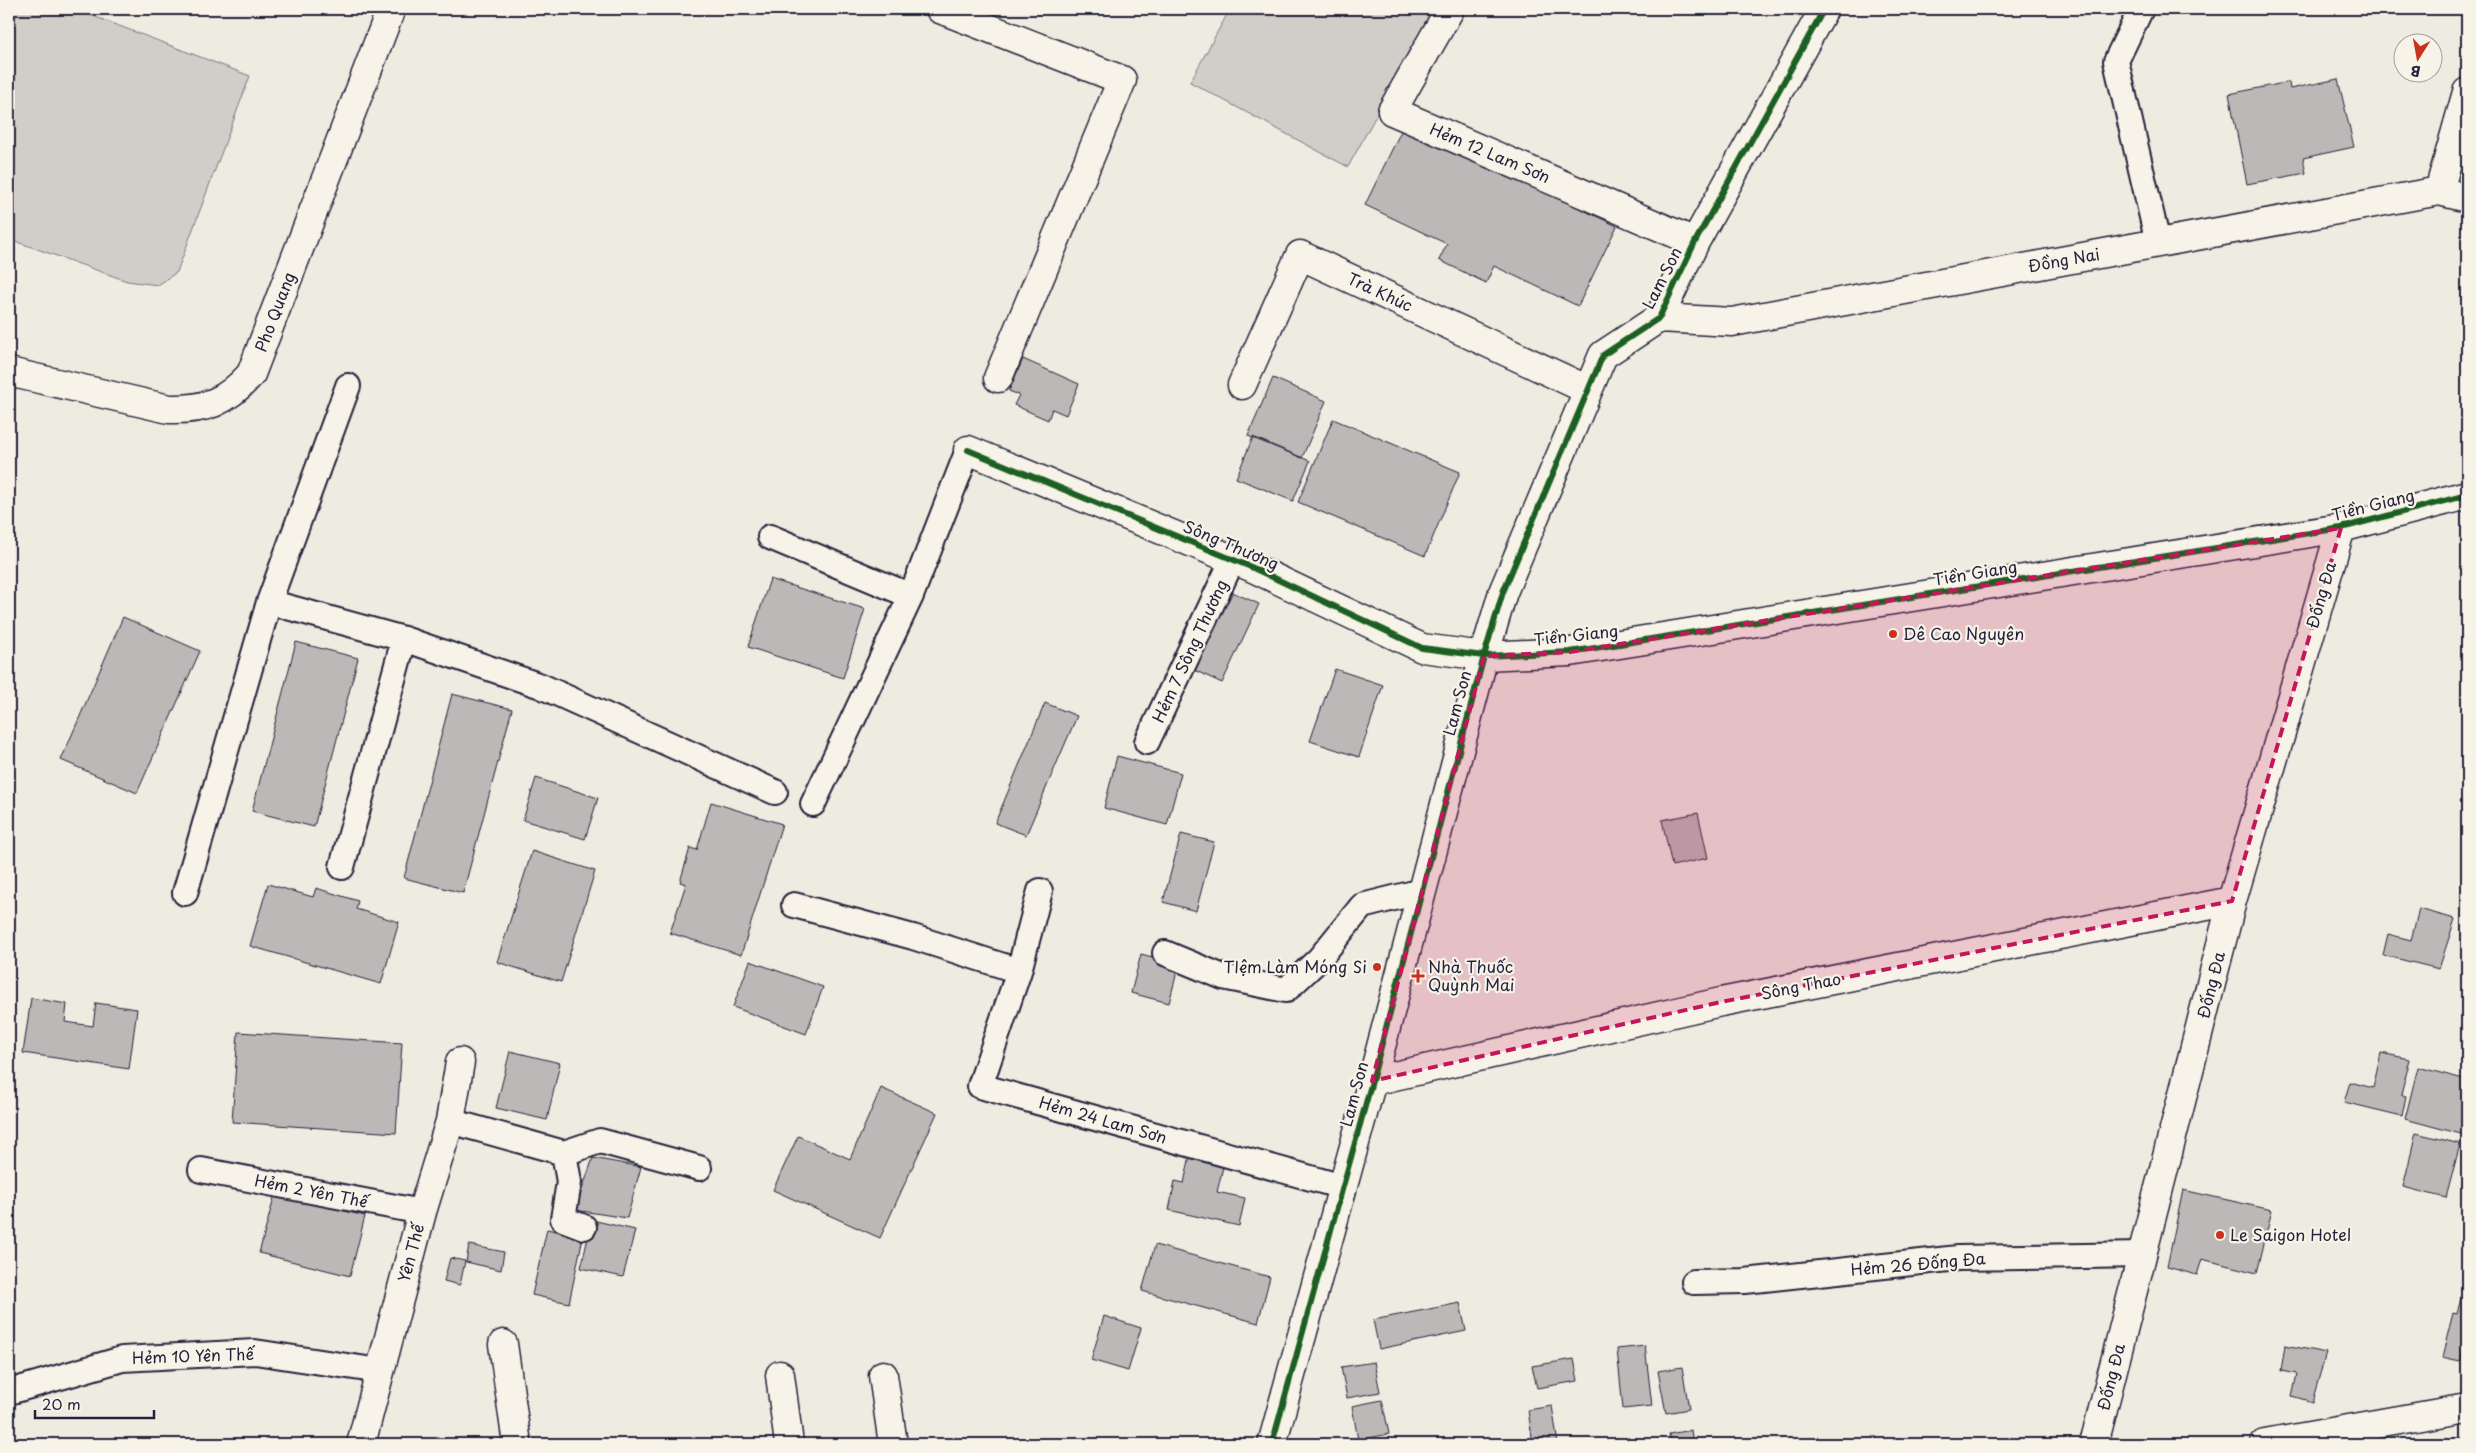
<svg xmlns="http://www.w3.org/2000/svg" width="2476" height="1453" font-family="'Playpen Sans',sans-serif">
<style>
.green{fill:#d1cdc9;stroke:#7a7882}
.building{fill:#bbb8b7;stroke:#22223b}
.lines{fill:none;stroke-linecap:round;stroke-linejoin:round}
.lane-casing{stroke:#22223b;stroke-width:28}
.street-casing{stroke:#22223b;stroke-width:31}
.secondary-casing{stroke:#22223b;stroke-width:31}
.lane{stroke:#f7f3e8;stroke-width:24}
.street{stroke:#f7f3e8;stroke-width:28}
.secondary{stroke:#f7f3e8;stroke-width:28}
.cycleway-casing{stroke:#f7f3e8;stroke-width:9}
.cycleway{stroke:#1b5e20;stroke-width:6}
.marked{fill:#c2185b;fill-opacity:0.2;stroke:#c2185b;stroke-width:4;stroke-dasharray:10 6;stroke-linejoin:round}
.poi-dot{fill:#c8321e;stroke:#f7f3e8;stroke-width:2}
.labels{text-anchor:middle;stroke-width:4.5;stroke-linejoin:round;paint-order:stroke}
.street-label{font-size:16px;fill:#22223b;stroke:#f7f3e8}
.poi-label{font-size:16px;fill:#22223b;stroke:#f7f3e8;text-anchor:start}
</style>
<rect width="100%" height="100%" fill="#eeebe1"/>
<filter id="ink" filterUnits="userSpaceOnUse"><feTurbulence type="fractalNoise" baseFrequency=".02" numOctaves="2"/><feDisplacementMap in="SourceGraphic" scale="10" xChannelSelector="R" yChannelSelector="G"/><feConvolveMatrix kernelMatrix="1 2 1 2 8 2 1 2 1" color-interpolation-filters="sRGB"/></filter>
<g filter="url(#ink)">
<path class="green" d="M9 9H75L250 76 177 272 158 285 127 281 9 239Z
M1230 9H1434L1348 167 1190 82Z"/>
<path class="building" d="M2338 79 2354 147 2303 158 2306 173 2247 184 2229 94 2289 82 2290 89Z
M1404 125 1617 226 1578 306 1494 266 1486 283 1439 260 1447 244 1365 205Z
M1023 359 1079 384 1066 415 1052 409 1048 420 1014 405 1019 395 1009 391Z
M1273 378 1326 401 1302 458 1248 436Z
M1333 419 1460 472 1425 556 1298 502Z
M1253 437 1310 461 1293 501 1236 478Z
M770 579 865 609 843 678 748 647Z
M1230 591 1259 604 1222 683 1177 662Z
M123 617 200 651 137 793 61 760Z
M296 642 358 658 314 827 252 811Z
M1335 669 1383 685 1359 757 1310 741Z
M452 694 512 709 463 893 404 878Z
M1045 703 1077 716 1026 835 995 823Z
M1117 756 1181 773 1167 825 1104 808Z
M536 778 598 798 585 839 523 820Z
M711 802 782 824 741 955 670 933 686 884 680 882 690 848 697 850Z
M1698 813 1708 858 1672 866 1662 820Z
M1181 834 1214 842 1196 911 1163 902Z
M532 851 595 871 561 982 497 962Z
M268 884 313 897 316 888 358 901 356 909 399 922 381 984 250 946Z
M2419 909 2455 919 2439 969 2383 955 2388 934 2411 940Z
M1141 954 1179 964 1169 1003 1131 993Z
M750 961 823 987 806 1034 733 1007Z
M31 998 67 1004 65 1022 93 1026 96 1003 137 1009 129 1069 23 1053Z
M238 1032 402 1043 396 1133 232 1122Z
M510 1051 560 1063 547 1120 496 1108Z
M2381 1053 2410 1059 2401 1095 2406 1096 2402 1116 2344 1102 2350 1082 2373 1088Z
M2418 1067 2467 1080V1111L2461 1134 2405 1119Z
M881 1088 937 1113 880 1238 773 1190 798 1136 850 1159Z
M2416 1133 2460 1144 2446 1198 2403 1187Z
M1191 1151 1225 1159 1217 1192 1245 1198 1239 1226 1169 1210 1175 1181 1184 1183Z
M593 1158 641 1167 627 1218 575 1210Z
M2183 1190 2272 1210 2257 1273 2202 1259 2197 1275 2167 1267Z
M275 1194 365 1216 350 1276 259 1253Z
M592 1220 635 1230 623 1277 581 1268Z
M547 1229 583 1237 569 1303 532 1295Z
M469 1245 504 1252 501 1270 466 1262Z
M1155 1245 1270 1277 1258 1323 1142 1291Z
M450 1258 465 1261 460 1285 444 1281Z
M2467 1273V1345H2465L2460 1361 2442 1357 2453 1313 2457 1314Z
M1460 1303 1466 1331 1379 1349 1373 1320Z
M1104 1316 1141 1328 1128 1371 1091 1360Z
M2285 1345 2326 1353 2312 1402 2292 1396 2297 1374 2281 1371Z
M1645 1346 1652 1406 1623 1409 1617 1349Z
M1574 1359 1578 1381 1537 1388 1532 1366Z
M1374 1362 1380 1392 1347 1398 1341 1367Z
M1682 1367 1689 1409 1666 1413 1658 1371Z
M1382 1400 1389 1434 1358 1440 1352 1406Z
M1552 1406 1558 1444H1533L1528 1410Z
M1691 1430 1693 1444H1671L1669 1434Z"/>
<g class="lines">
<defs>
<path id="lane" d="M2141 9 2116 61 2158 243
M348 386 269 602 404 639 541 686 775 792
M770 537 911 596
M1147 742 1233 559
M813 804 911 596 968 450
M342 867 404 639
M1040 891 1019 971 980 1086 1343 1187
M185 893 269 602
M794 905 913 937 1019 971
M1165 953 1223 977 1286 990 1319 959 1362 906 1422 891
M450 1121 564 1153 600 1141 699 1168
M564 1153 569 1182 563 1219 584 1227
M201 1170 422 1212
M1694 1282 1745 1281 1958 1258 2142 1255
M9 1392 122 1359 255 1352 380 1371"/>
<path id="street" d="M940 9 1122 80 998 378
M1450 9 1392 111 1695 242
M2439 191 2467 92
M1659 318 1732 322 2439 191 2467 198
M1242 385 1300 255 1588 390
M968 450 1251 567 1422 648 1484 656 1570 652 2341 528 2467 495
M1372 1081 1721 1002 2232 901
M503 1344 517 1444
M780 1375 789 1444
M883 1375 893 1444
M361 1444 422 1212 450 1121 460 1062
M1272 1444 1372 1081 1484 656 1503 592 1603 355 1659 318 1695 242 1824 9
M2094 1444 2232 901 2341 528
M2265 1444 2467 1408"/>
<path id="secondary" d="M9 372 169 409C206 410 226 402 251 374L391 9"/>
</defs>
<use href="#lane" class="lane-casing"/>
<use href="#street" class="street-casing"/>
<use href="#secondary" class="secondary-casing"/>
<use href="#lane" class="lane"/>
<use href="#street" class="street"/>
<use href="#secondary" class="secondary"/>
<defs>
<path id="cycleway" d="M968 450 1251 567 1422 648 1484 656 1570 652 2341 528 2467 495
M1272 1444 1372 1081 1484 656 1503 592 1603 355 1659 318 1695 242 1824 9"/>
</defs>
<use href="#cycleway" class="cycleway-casing"/>
<use href="#cycleway" class="cycleway"/>
</g>
</g>
<path class="marked" d="M2341 528 2232 901 1721 1002 1372 1081 1484 656 1570 652Z"/>
<g class="poi-dot">
<circle cx="1893" cy="634" r="5"/>
<circle cx="1377" cy="967" r="5"/>
<path d="M1415.5 968.5h5v5h5v5h-5v5h-5v-5h-5v-5h5z"/>
<circle cx="2220" cy="1235" r="5"/>
</g>
<g class="labels">
<g class="street-label">
<text transform="translate(1490 153) rotate(23)" y="6">Hẻm 12 Lam Sơn</text>
<text transform="translate(2064 260) rotate(-10)" y="6">Đồng Nai</text>
<text transform="translate(1662 278) rotate(-63)" y="6">Lam Son</text>
<text transform="translate(1380 292) rotate(25)" y="6">Trà Khúc</text>
<text transform="translate(275 312) rotate(-69)" y="6">Pho Quang</text>
<text transform="translate(2373 505) rotate(-14)" y="6">Tiền Giang</text>
<text transform="translate(1231 545) rotate(23)" y="6">Sông Thương</text>
<text transform="translate(1975 573) rotate(-9)" y="6">Tiền Giang</text>
<text transform="translate(2321 595) rotate(-74)" y="6">Đống Đa</text>
<text transform="translate(1576 635) rotate(-6)" y="6">Tiền Giang</text>
<text transform="translate(1190 651) rotate(-65)" y="6">Hẻm 7 Sông Thương</text>
<text transform="translate(1457 703) rotate(-75)" y="6">Lam Son</text>
<text transform="translate(2211 985) rotate(-76)" y="6">Đống Đa</text>
<text transform="translate(1801 986) rotate(-11)" y="6">Sông Thao</text>
<text transform="translate(1354 1094) rotate(-75)" y="6">Lam Son</text>
<text transform="translate(1103 1120) rotate(16)" y="6">Hẻm 24 Lam Sơn</text>
<text transform="translate(311 1191) rotate(11)" y="6">Hẻm 2 Yên Thế</text>
<text transform="translate(411 1253) rotate(-75)" y="6">Yên Thế</text>
<text transform="translate(1918 1264) rotate(-5)" y="6">Hẻm 26 Đống Đa</text>
<text transform="translate(193 1356) rotate(-2)" y="6">Hẻm 10 Yên Thế</text>
<text transform="translate(2111 1377) rotate(-76)" y="6">Đống Đa</text>
</g>
<g class="poi-label">
<text x="1903" y="640">Dê Cao Nguyên</text>
<text x="1367" y="973" text-anchor="end">TIệm Làm Móng Si</text>
<text x="1428" y="973">Nhà Thuốc<tspan x="1428" dy="18">Quỳnh Mai</tspan></text>
<text x="2230" y="1241">Le Saigon Hotel</text>
</g>
</g>
<rect width="2476" height="1453" fill="none" stroke="#f7f3e8" stroke-width="30"/>
<rect x="15" y="15" width="2446" height="1423" fill="none" stroke="#22223b" stroke-width="2" filter="url(#ink)"/>
<g transform="translate(2418 58) rotate(191)"><circle r="24" fill="#f7f3e8" stroke="#a29fa3"/>
<path d="M0-4L9 19L0 12L-9 19Z" fill="#c8321e"/>
<text y="-8" font-size="14" font-weight="bold" text-anchor="middle" fill="#22223b">B</text>
</g>
<path d="M35 1410v8h119v-8" fill="none" stroke="#22223b" stroke-width="2.5"/>
<text x="42" y="1410" font-size="15" fill="#22223b" stroke="#f7f3e8" stroke-width="4" paint-order="stroke">20 m</text>
</svg>
